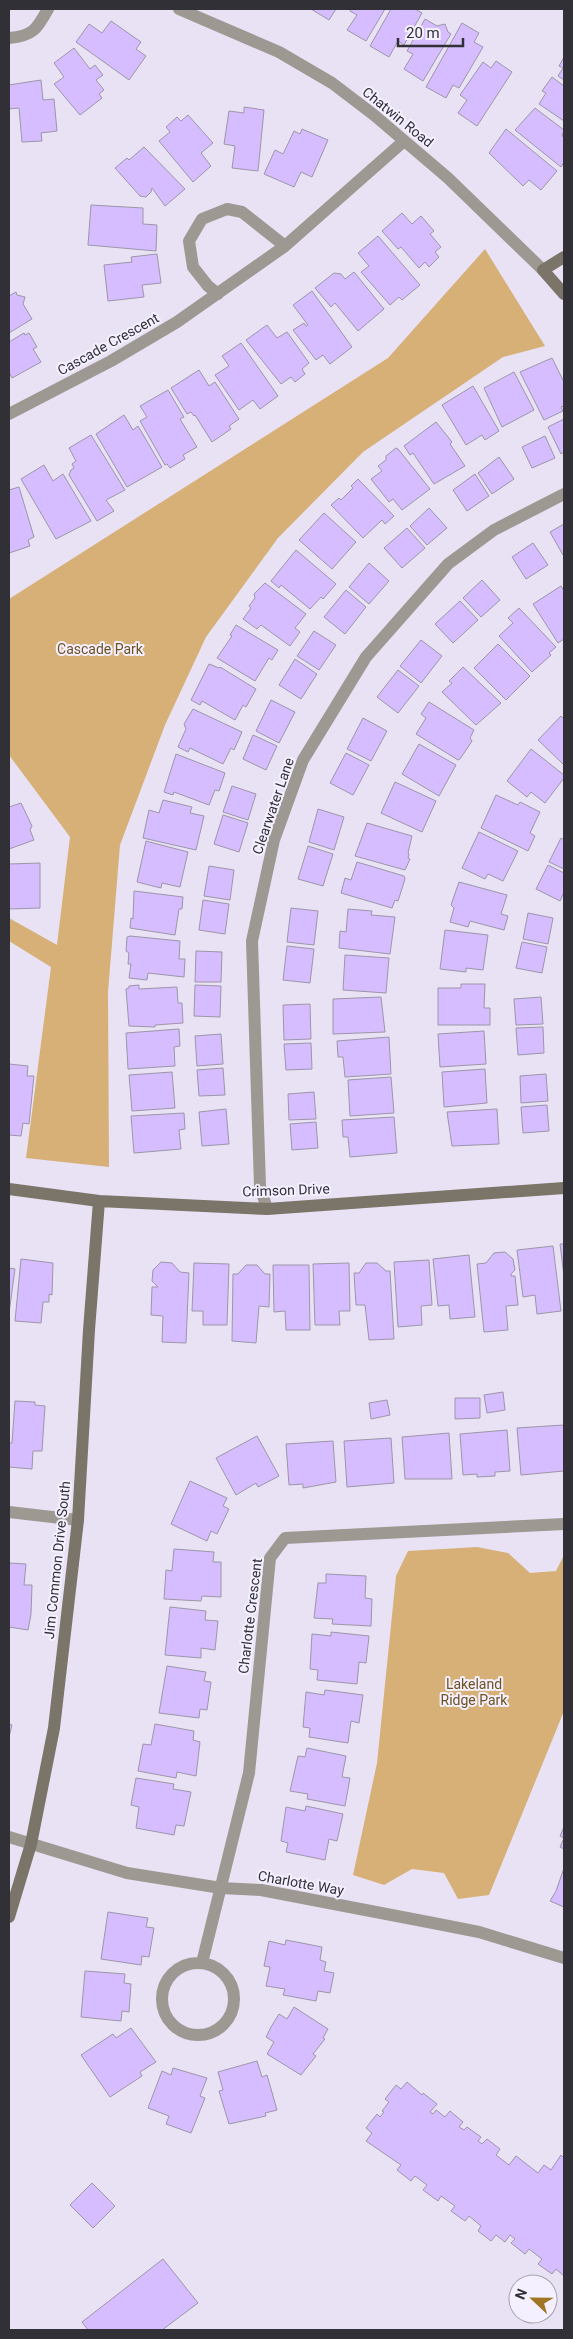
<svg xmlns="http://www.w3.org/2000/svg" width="573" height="2339" font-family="Roboto,sans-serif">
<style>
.green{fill:#d6b077}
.building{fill:#d6bdff;stroke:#9c96a8}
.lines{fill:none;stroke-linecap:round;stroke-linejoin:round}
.street{stroke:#9d9891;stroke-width:12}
.secondary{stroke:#7b7469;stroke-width:12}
.labels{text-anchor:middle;stroke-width:4;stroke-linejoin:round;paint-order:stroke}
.street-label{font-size:14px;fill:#323037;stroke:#f5f0ff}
.park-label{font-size:14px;fill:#6d5121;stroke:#f5f0ff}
</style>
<rect width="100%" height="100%" fill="#e8e2f4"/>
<path class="green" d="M485 249 545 346 503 357 363 452 278 538 206 637 165 725 120 845 108 992 109 1167 26 1158 51 967 9 941V918L57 945 70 837 9 755V599L388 358Z
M477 1547 508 1553 530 1573 556 1571 564 1555V1711L489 1895 458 1899 444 1873 412 1869 384 1885 353 1875 377 1763 396 1576 408 1551Z"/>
<path class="building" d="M311 9H336L329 20Z
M351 9H385L366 41 347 30 357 15 350 11Z
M391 9H415L422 13 404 45 398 41 389 57 370 46Z
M425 19 437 26 445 24 448 32 451 34 423 81 404 69 413 54 407 51Z
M111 21 141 42 136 49 146 56 129 80 76 42 89 24 102 33Z
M462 23 479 33 474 42 483 47 459 88 453 85 446 98 426 87Z
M74 48 90 69 95 65 103 75 96 80 104 90 99 94 102 98 80 115 54 84 64 77 54 63Z
M564 57V80L558 76 563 68 559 66Z
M496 61 512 72 477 126 458 113 467 100 460 95 483 62 491 68Z
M552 77 564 86V121L539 104 546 93 542 91Z
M41 80 43 100 54 99 57 131 41 133 42 141 22 142 19 108 9 109V85Z
M244 107 264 110 258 171 232 168 235 146 224 144 229 111 244 113Z
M535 108 564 130 562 136 564 137V162L561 167 515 130Z
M188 115 213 143 201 153 211 166 193 182 159 141 170 132 166 127 177 117 181 121Z
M302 129 328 140 312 177 301 172 294 187 264 174 275 150 283 154 294 131 300 134Z
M506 129 557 171 541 190 529 180 523 186 489 153Z
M144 147 185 189 165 206 152 188 151 192 146 197 140 196 115 168 127 158 129 160Z
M91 205 143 208V224L157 225 156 251 88 245Z
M402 213 412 224 421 216 434 231 430 234 441 247 435 252 439 257 429 267 425 262 419 268 401 247 398 249 382 231Z
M378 236 420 285 402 300 399 297 390 305 361 272 369 266 358 253Z
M157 254 161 283 142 285 144 297 108 301 104 265 132 262 131 257Z
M354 272 384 309 358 331 335 303 331 307 315 288 334 273 341 274 345 279Z
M312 291 352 347 330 364 323 355 316 360 293 330 304 323 306 326 308 325 293 305Z
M16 292 17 295 25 297 23 304 32 319 9 333V296Z
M267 325 277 338 287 332 309 363 302 369 305 374 295 382 291 377 281 384 246 340Z
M24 333 25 335 29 333 37 347 33 349 41 362 12 378 9 372V342Z
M241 343 278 396 260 409 253 400 239 410 215 375 229 366 222 356Z
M552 358 564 382V406L561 407 563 411 544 420 520 372Z
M199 370 209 386 215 382 239 419 229 426 231 429 212 442 195 415 194 416 191 412 187 414 171 388Z
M514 372 534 410 502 427 484 388Z
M473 386 499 431 485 440 482 435 466 445 442 405Z
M168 390 184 417 180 419 197 447 183 455 185 459 170 468 167 464 165 465 140 421 147 417 140 406Z
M124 415 133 430 138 426 162 467 127 487 96 434Z
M564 419V452L561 454 548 427Z
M436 422 452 442 450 444 465 466 434 484 413 453 410 455 404 446Z
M91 435 125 490 106 500 114 511 97 521 69 475 71 470 74 468 72 464 76 461 69 448Z
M545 436 555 458 532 468 522 447Z
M396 448 398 449 430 489 402 510 393 499 389 502 371 479 382 471 378 466 386 460V456Z
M499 457 514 479 492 494 478 473Z
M44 465 53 481 63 474 91 521 56 539 21 479Z
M475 474 489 496 467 511 453 490Z
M358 479 394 516 385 524 382 520 363 538 331 505 339 498 341 500 353 488 351 486Z
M19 487 34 537 28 540 30 546 9 553V490Z
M429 508 447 528 427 545 410 526Z
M324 513 356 542 332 569 299 540Z
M564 524V554L563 555 550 532Z
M407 528 425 548 402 568 384 548Z
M533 543 548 565 526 579 512 557Z
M296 550 336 584 323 599 321 597 310 609 281 585 279 588 271 581Z
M369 563 389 581 369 604 349 587Z
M482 580 500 600 481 617 463 598Z
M265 583 306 614 295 628 300 632 290 646 261 625 257 629 243 619 251 608 249 606 255 598 254 594Z
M561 586 564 591V639L558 643 533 604Z
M346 590 366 607 345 634 324 617Z
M460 601 478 620 453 643 435 624Z
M519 608 556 647 549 653 551 655 532 672 499 636 513 623 508 618Z
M236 625 278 650 272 660 269 658 255 681 217 658 232 636 230 635Z
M314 631 336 645 319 670 297 656Z
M421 640 442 656 421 683 400 666Z
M498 644 530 676 506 700 474 668Z
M295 659 317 674 301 699 279 685Z
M209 664 219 668 220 667 256 689 246 707 243 705 235 720 202 701 200 705 191 700Z
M463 667 501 703 476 725 442 692 452 683 449 681Z
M398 670 419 686 398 713 377 697Z
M271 700 295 712 279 743 256 731Z
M429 702 474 730 470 738 472 741 460 759 458 760 416 734 426 718 421 714Z
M193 709 242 732 234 750 231 748 223 764 190 748 188 752 178 747 186 729 184 724Z
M561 716 564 719V765L538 740Z
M363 718 387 731 371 761 347 749Z
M253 735 277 746 266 770 243 759Z
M419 744 456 765 439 796 402 774Z
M531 749 564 775V778L545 803 531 792 527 797 507 781Z
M346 753 369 765 353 795 330 783Z
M176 754 225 773 219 791 215 790 209 805 174 792 173 795 164 792Z
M395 782 436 801 422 832 381 813Z
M232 786 256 794 248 820 223 812Z
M496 795 518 805 520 802 540 812 530 833 535 836 528 851 481 828Z
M163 800 192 807 190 813 204 816 196 850 143 838 149 810 159 813Z
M21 803 32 826 30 830 34 840 9 849V807Z
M318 809 344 817 334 850 309 842Z
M223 815 248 823 239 852 214 844Z
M367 823 412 836 408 853 409 854 408 858 410 859 405 870 355 856Z
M479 832 518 851 503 881 488 874 485 879 462 868Z
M561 838 564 840V869L549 862Z
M146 841 188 852 180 887 162 883 161 888 137 882Z
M308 846 333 854 323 886 298 879Z
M357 862 404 876 405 879 398 901 395 900 392 908 341 893 345 878 351 880Z
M40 863V908L9 909V864Z
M548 865 564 873V892L560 901 536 889Z
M209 866 234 870 230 900 204 896Z
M459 882 507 895 501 914 508 916 504 930 470 921 468 927 450 922 454 908 451 905Z
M134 891 183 897 182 909H179L175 935 130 928 131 918 133 919Z
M203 900 229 904 225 934 199 930Z
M291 908 318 911 314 945 287 942Z
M348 909 372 911 371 915 395 917 390 954 339 948 340 931 346 932Z
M528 913 553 918 548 944 523 939Z
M445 930 488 935 483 970 466 968V972L440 969Z
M130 936 180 941 179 959H185L184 977 148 973 147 980 129 978 131 964H128L129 953 126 951 127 937Z
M522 942 547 947 542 973 516 968Z
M287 946 314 949 310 983 283 980Z
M196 951 222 952 221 982H195Z
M345 955 389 958 386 993 343 990Z
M461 984H485L484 1008H490V1025H438V988H461Z
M139 985V989L177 987 178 1003H182L183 1023 155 1025V1027L129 1026 126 989 129 988V986Z
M195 985 221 986 220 1017 194 1016Z
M381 997 385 1032 333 1034V999Z
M541 997 543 1024 516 1025 514 999Z
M310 1004 311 1039 284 1040 283 1005Z
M543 1027 544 1053 518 1055 516 1028Z
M179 1029 180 1046 174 1047 175 1066 128 1069 126 1033Z
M484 1031 486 1064 440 1067 438 1034Z
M221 1034 223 1064 197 1066 195 1036Z
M389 1037 391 1074 345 1077 343 1057H338L337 1041Z
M311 1043 312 1069 286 1070 284 1044Z
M9 1064 28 1066 27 1076H34L29 1124 23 1123 21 1136 9 1135Z
M223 1068 225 1095 199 1096 197 1070Z
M485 1069 487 1103 444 1107 442 1072Z
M172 1072 175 1108 132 1111 129 1075Z
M546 1074 548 1101 521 1103 520 1076Z
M391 1077 394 1113 350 1116 348 1080Z
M314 1092 316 1119 289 1120 288 1094Z
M547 1105 549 1131 523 1133 521 1107Z
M226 1109 229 1144 202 1146 199 1112Z
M497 1109 499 1144 452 1146 447 1112Z
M184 1113 185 1129 179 1130 181 1149 134 1153 131 1116Z
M394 1117 397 1153 350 1157 348 1137H343L342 1120Z
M316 1122 318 1148 292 1150 290 1124Z
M560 1244H564V1276Z
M553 1246 561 1311 537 1314 535 1295 523 1297 517 1250Z
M505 1252 513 1259 515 1270 511 1274V1276H515L518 1305 506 1306 508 1330 484 1332 477 1264 486 1263 494 1253Z
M469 1255 475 1317 450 1319 449 1305 438 1306 433 1259Z
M21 1259 53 1263 52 1295 49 1294V1302H43L41 1323 15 1321Z
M429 1260 432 1305 421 1306 422 1325 398 1327 394 1262Z
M161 1262 172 1263 180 1272 189 1273 186 1343 162 1342 163 1316 151 1315 152 1287H158L152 1281 153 1270Z
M194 1263 229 1264 227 1325H203V1311H192Z
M349 1263 350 1311H339L340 1325H315L313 1264Z
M366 1263H377L386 1271H390L394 1339 369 1340 365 1305H356L354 1273H359Z
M246 1265H257L265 1274H270L269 1307 259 1306 256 1343 232 1341 233 1274H238Z
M273 1265H309L310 1330H286L285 1311 274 1312Z
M9 1268 15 1269 9 1313Z
M503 1392 505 1410 487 1413 484 1395Z
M455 1398H480V1418L455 1419Z
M387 1400 390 1415 371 1419 369 1403Z
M15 1401 35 1402V1405L45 1406 42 1451H33L32 1469 9 1467V1443H12Z
M564 1425V1471L521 1475 517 1428Z
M507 1430 510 1471 495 1472V1476L477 1477V1474L463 1475 460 1434Z
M449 1433 452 1479H405L402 1437Z
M257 1436 279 1476 258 1487 256 1483 236 1495 216 1458Z
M391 1438 394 1483 347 1487 344 1441Z
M333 1441 336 1482 303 1488V1484L289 1485 286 1444Z
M190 1481 227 1498 223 1506 229 1509 217 1534 211 1531 207 1541 171 1524Z
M174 1549 214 1552 213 1562H221V1597L202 1596 201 1601 164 1599 166 1570 172 1571Z
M9 1563 26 1564 24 1585H32L31 1614 28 1630 9 1627Z
M326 1574 366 1576 365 1598 372 1599 371 1626 332 1624 333 1619 314 1618 318 1583H326Z
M170 1607 206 1611 205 1620 218 1621 215 1650 201 1648V1658L165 1655Z
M331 1632 369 1636 366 1663 359 1662 357 1684 317 1680 318 1670 310 1669 312 1634 331 1636Z
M167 1666 206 1672 204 1681 211 1682 207 1710 200 1709 199 1718 159 1713Z
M325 1690 363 1695 359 1723 351 1721 348 1743 309 1737 310 1728 303 1727 306 1692 324 1695Z
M9 1724 12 1725 9 1737Z
M155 1724 194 1731 193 1740 200 1742 196 1776 177 1772 176 1778 138 1771 143 1744 151 1745Z
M307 1748 346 1756 342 1777 350 1778 345 1806 307 1799 308 1794 290 1791 298 1756 305 1757Z
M136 1778 174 1784 173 1789 191 1792 184 1826 176 1825 174 1835 136 1828 139 1807 131 1805Z
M306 1806 343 1814 337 1841 329 1839 325 1860 286 1852 288 1843 281 1841 286 1807 305 1811Z
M564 1827V1849L560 1847 564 1838 560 1836Z
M564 1868V1907L550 1901 556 1891Z
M108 1912 148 1918 146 1927 154 1928 149 1957 142 1956 141 1965 101 1959Z
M286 1940 322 1947 320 1960 326 1962 324 1971 334 1973 330 1993 318 1991 316 2001 283 1995 285 1989 266 1986 270 1967 264 1966 269 1941 285 1945Z
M85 1971 125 1974 124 1983 131 1984 129 2012 122 2011 121 2021 81 2017Z
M294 2007 328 2029 323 2038 325 2039 313 2054 316 2056 301 2075 267 2054 274 2042 266 2037 271 2027 279 2014 287 2019Z
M131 2028 156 2062 140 2072 142 2076 110 2097 81 2055 113 2034 116 2038Z
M257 2061 262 2077 267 2075 277 2110 265 2113 266 2116 229 2124 219 2091 223 2090 218 2072Z
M173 2068 207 2078 200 2096 205 2098 191 2133 166 2124 169 2116 148 2108 162 2071 171 2075Z
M407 2082 422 2095 423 2093 437 2104 430 2112 433 2114 436 2110 445 2117 450 2111 463 2122 459 2127 464 2130 467 2127 481 2137 478 2141 482 2144 487 2139 500 2149 496 2155 509 2165 516 2156 538 2173 544 2165 551 2170 561 2155 564 2158V2276L556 2269 552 2274 538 2264 542 2259 529 2249 525 2254 511 2243 515 2239 510 2235 505 2242 496 2235 491 2241 478 2231 481 2226 469 2216 465 2221 451 2211 455 2206 441 2196 438 2201 423 2190 427 2185 415 2176 411 2181 397 2170 401 2165 366 2141 372 2133 366 2128 377 2114 380 2117 384 2112 382 2111 389 2102 385 2099 396 2085 401 2089Z
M92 2183 115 2206 93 2228 70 2205Z
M163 2259 198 2303 162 2330H88L82 2322Z"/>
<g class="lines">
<path class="street" d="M179 9 279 52 332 83 374 115 448 178 543 270
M9 38C33 36 37 29 48 9
M218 294 208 286 193 267 189 241 202 219 227 209 242 212 285 246
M9 414 111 361 177 322 285 246 404 141
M267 1209 260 1186 252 941 274 840 303 760 366 657 448 564 494 530 564 494
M9 1512 78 1520
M9 1837 127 1873 221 1888 261 1890 428 1922 479 1932 564 1958
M202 1963 249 1773 270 1558 285 1538 564 1524
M162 1999a36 36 0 1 1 72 0a36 36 0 1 1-72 0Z"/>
<path class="secondary" d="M564 257 543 270 564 294
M9 1189 99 1201 267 1209 564 1188
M9 1917 31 1844 54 1728 78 1520 89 1330 99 1201"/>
</g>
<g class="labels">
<g class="street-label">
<text transform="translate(398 117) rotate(39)" y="5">Chatwin Road</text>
<text transform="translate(108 344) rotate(-29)" y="5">Cascade Crescent</text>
<text transform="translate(273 806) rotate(-71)" y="5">Clearwater Lane</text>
<text transform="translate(286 1190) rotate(-2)" y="5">Crimson Drive</text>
<text transform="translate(57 1560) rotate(-84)" y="5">Jim Common Drive South</text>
<text transform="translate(250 1616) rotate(-83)" y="5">Charlotte Crescent</text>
<text transform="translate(301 1883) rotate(10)" y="5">Charlotte Way</text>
</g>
<g class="park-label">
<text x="100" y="654">Cascade Park</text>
<text x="474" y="1689">Lakeland<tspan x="474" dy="16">Ridge Park</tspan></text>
</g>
</g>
<rect width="573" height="2339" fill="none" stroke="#323037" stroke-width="20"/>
<g transform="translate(533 2299) rotate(292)"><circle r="24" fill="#f5f0ff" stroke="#a7a3af"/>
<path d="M0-4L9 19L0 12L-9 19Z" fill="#a17526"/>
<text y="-8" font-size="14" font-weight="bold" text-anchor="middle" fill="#323037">N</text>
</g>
<path d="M398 38v8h65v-8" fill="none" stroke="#323037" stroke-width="2.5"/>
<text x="406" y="38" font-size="15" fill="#323037" stroke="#f5f0ff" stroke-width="4" paint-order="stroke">20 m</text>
</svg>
